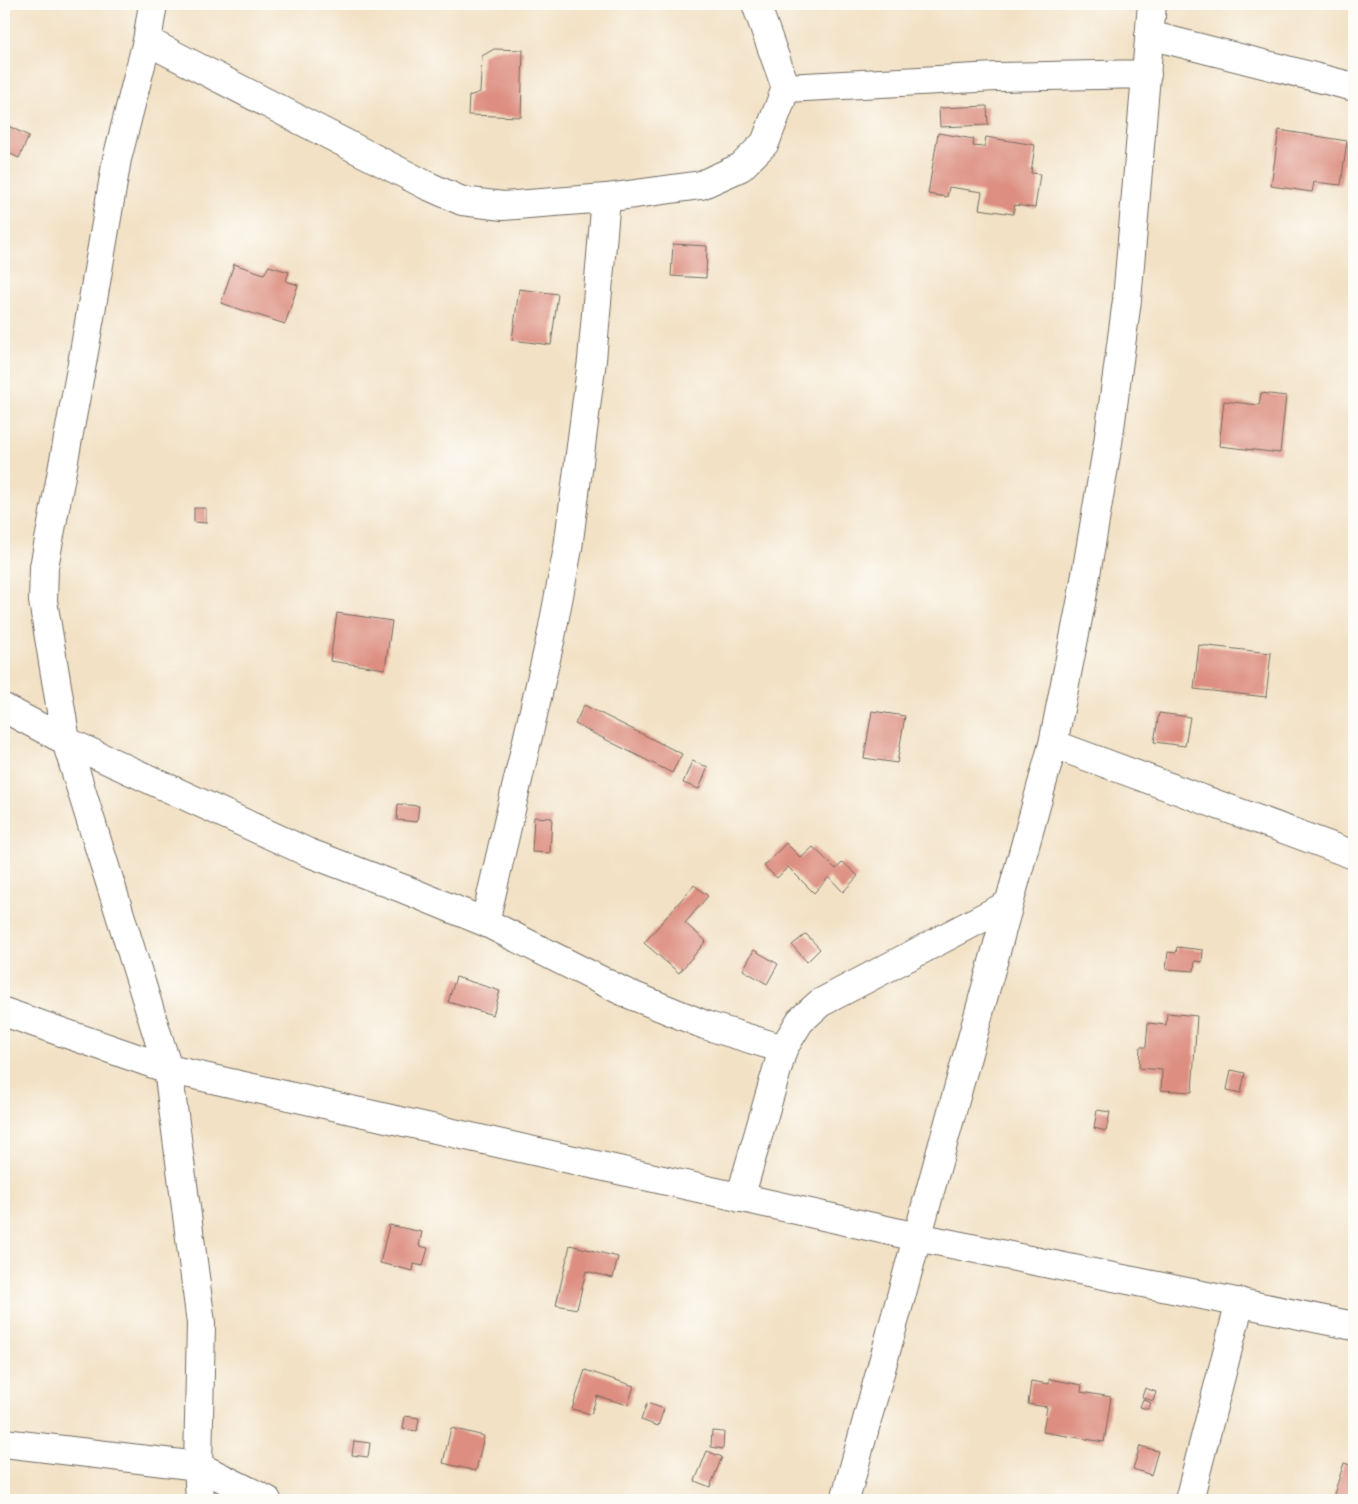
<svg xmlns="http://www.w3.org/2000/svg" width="1358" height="1504" font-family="'Libre Bodoni',serif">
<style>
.building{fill:#dd8e80}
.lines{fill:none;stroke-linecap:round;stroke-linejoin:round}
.minor-casing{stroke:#716b61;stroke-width:30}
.minor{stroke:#fff;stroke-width:28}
</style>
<rect width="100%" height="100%" fill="#fdfcf7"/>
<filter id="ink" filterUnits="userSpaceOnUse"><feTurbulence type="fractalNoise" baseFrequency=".02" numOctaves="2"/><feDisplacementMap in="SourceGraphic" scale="10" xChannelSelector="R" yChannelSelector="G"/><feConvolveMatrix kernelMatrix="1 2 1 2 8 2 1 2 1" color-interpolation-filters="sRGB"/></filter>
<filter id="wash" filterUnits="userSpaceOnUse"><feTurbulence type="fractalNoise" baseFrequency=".0096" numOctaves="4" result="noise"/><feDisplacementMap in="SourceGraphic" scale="20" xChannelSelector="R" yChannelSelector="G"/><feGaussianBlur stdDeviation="1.12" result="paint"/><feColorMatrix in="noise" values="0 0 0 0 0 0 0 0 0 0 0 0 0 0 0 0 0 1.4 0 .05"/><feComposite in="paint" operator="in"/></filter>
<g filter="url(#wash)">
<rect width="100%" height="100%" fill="#f2e1c5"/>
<g id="blocks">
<path class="building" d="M494 49 523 50 521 117 468 115 469 96 480 92 482 56Z
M987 106 988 125 940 127 939 108Z
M4 124 29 136 19 158 4 151Z
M1279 130 1347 141 1341 185 1314 182 1312 192 1271 186Z
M938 133 974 139 973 146 984 147 986 137 1035 145 1031 173 1040 174 1035 208 1015 205 1013 214 979 209 982 192 949 187 947 197 928 194Z
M673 244 707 246 706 278 671 276Z
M234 264 264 274 269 266 289 272 286 281 298 285 285 324 221 303Z
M519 289 558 294 551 345 512 340Z
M1261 393 1286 396 1280 453 1219 446 1224 401 1259 405Z
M194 508H206V523L194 522Z
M337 613 392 621 385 669 330 661Z
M1199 645 1271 653 1266 697 1194 689Z
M584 705 682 754 672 773 575 724Z
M872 711 905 716 897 763 864 758Z
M1159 713 1190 717 1185 746 1154 742Z
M692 761 708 767 699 789 683 783Z
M398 804 419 806 417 822 397 820Z
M534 817 552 818 550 853 532 852Z
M786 843 801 858 813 847 836 869 843 862 858 876 843 892 829 877 814 893 788 867 777 878 764 866Z
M694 885 708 896 685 923 706 941 679 973 644 943Z
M806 934 820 949 807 962 792 945Z
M1177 947 1203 950 1202 962 1195 961 1194 971 1166 969 1168 952 1176 953Z
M754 950 778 964 767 984 743 970Z
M456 977 500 991 493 1015 448 1002Z
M1167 1013 1197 1016 1192 1092 1161 1090 1162 1070 1139 1068 1140 1047H1146L1148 1023 1166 1025Z
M1231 1070 1245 1073 1241 1093 1227 1090Z
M1097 1110 1110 1112 1106 1131 1094 1128Z
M389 1225 422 1232 419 1246 428 1248 423 1266 414 1264 413 1271 380 1263Z
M570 1245 618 1257 613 1278 586 1271 577 1309 556 1305Z
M585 1370 634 1386 628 1405 597 1396 591 1414 572 1409Z
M1049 1379 1082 1385 1081 1392 1111 1397 1104 1442 1043 1432 1047 1407 1028 1404 1031 1381 1049 1384Z
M1145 1388 1156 1392 1153 1401 1142 1397Z
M1143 1399 1151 1403 1148 1409 1140 1407Z
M647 1403 664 1409 658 1426 641 1420Z
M405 1416 419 1418 417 1431 403 1429Z
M451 1428 484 1436 476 1471 443 1463Z
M712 1431 724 1432 723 1449 711 1447Z
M354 1441 370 1443 368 1457 352 1455Z
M1140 1446 1158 1451 1151 1475 1133 1469Z
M707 1451 722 1457 710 1487 695 1481Z
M1344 1463 1354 1466V1500H1332Z"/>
</g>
</g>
<g filter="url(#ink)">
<use href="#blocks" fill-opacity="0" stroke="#716b61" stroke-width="1"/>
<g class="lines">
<defs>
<path id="minor" d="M153 4 147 41 117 159 83 358 44 567 43 601 66 741 168 1069 201 1323 198 1466 267 1500
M756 4 786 88
M1149 35 1354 87
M147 41 426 185 462 201 503 206 606 198 701 185 741 167 765 143 786 88 996 77 1147 74
M4 708 66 741 307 852 404 889 485 922 624 992 705 1025 783 1049
M1053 744 1354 855
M485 922 551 637 568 548 592 360 606 198
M4 1012 168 1069 917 1237 1354 1326
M740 1198 783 1049 800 1021 820 1003 1009 904
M4 1443 198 1466 200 1500
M845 1500 1053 744 1082 598 1108 443 1127 300 1152 4
M1189 1500 1240 1302"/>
</defs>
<use href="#minor" class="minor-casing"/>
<use href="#minor" class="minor"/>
</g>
</g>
<rect width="1358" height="1504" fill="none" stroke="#fdfcf7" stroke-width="20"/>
</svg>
